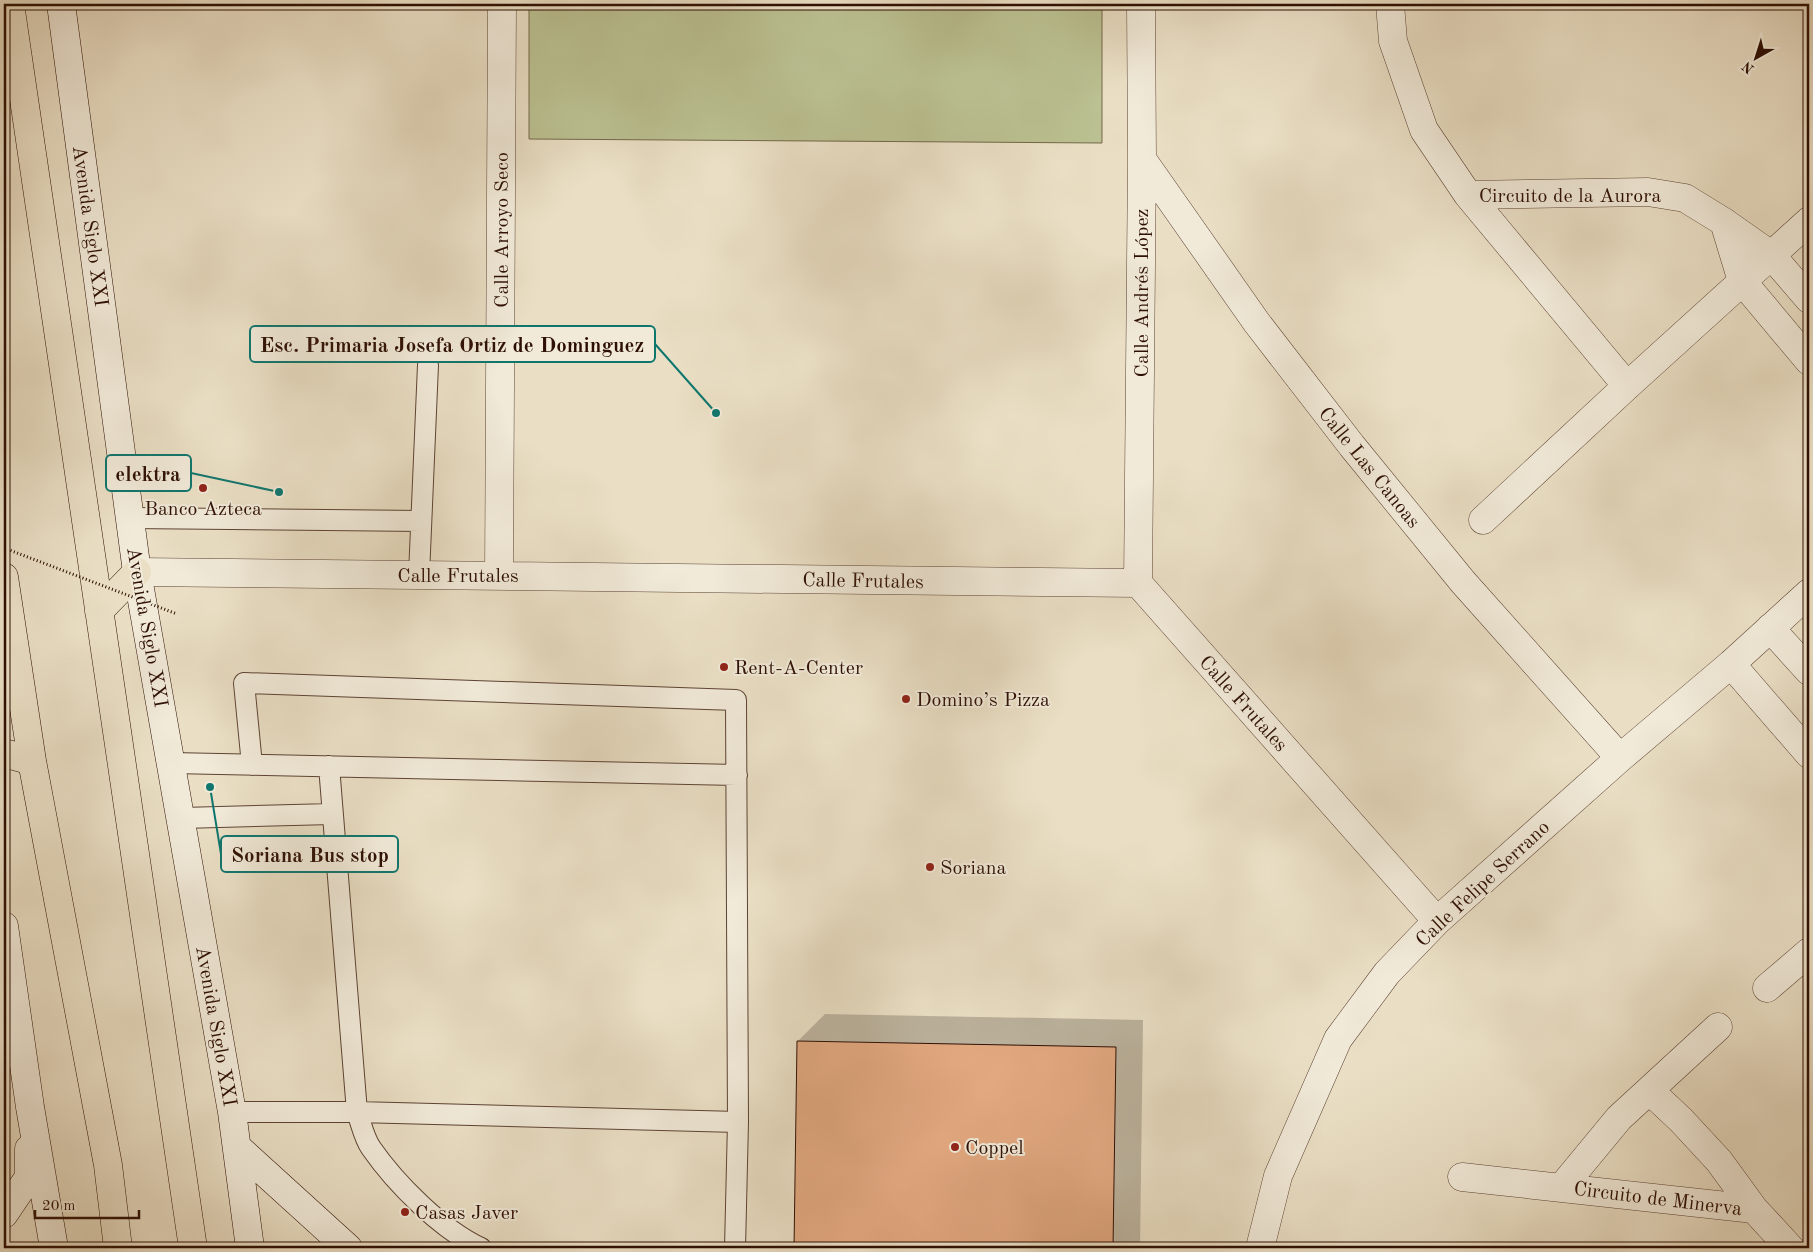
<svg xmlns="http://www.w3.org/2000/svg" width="1813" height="1252" font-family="'Old Standard TT',serif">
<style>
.green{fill:#bbc192;stroke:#74684a}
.shadow{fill:#0003}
.building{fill:#e2a880;stroke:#2e0f03}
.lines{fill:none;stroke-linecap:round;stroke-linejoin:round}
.lane-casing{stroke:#5d4334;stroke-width:22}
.street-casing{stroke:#5d4334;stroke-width:29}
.secondary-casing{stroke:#2e0f03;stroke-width:29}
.highway-casing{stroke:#2e0f03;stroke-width:29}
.lane{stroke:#f1ead9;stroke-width:20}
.street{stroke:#f1ead9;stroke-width:28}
.secondary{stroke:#f1ead9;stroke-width:28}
.highway{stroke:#eadfc5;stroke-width:28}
.path-bridge{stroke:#2e0f03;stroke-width:3;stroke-dasharray:1 2.5;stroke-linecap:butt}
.poi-dot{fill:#8f2418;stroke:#f1ead9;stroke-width:2}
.labels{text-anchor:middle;stroke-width:4;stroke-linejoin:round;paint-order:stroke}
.street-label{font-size:20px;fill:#2e0f03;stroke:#f1ead9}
.poi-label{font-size:20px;fill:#2e0f03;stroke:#f1ead9;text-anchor:start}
.leader{fill:none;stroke:#0f766e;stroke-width:2}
.callout-dot{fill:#0f766e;stroke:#f1ead9;stroke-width:2}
.callout{fill:#f1ead9;stroke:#0f766e;stroke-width:2}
.callout-label{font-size:21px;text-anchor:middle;font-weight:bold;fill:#2e0f03}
</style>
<rect width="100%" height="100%" fill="#eadfc5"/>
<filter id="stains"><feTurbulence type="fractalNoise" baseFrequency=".004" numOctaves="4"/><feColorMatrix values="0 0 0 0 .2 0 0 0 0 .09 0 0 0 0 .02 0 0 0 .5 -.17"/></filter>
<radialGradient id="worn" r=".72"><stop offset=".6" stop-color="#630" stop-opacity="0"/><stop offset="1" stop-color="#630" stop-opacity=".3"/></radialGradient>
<path class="green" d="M529 4H1102V143L529 139Z"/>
<path class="shadow" d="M4 952 26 1033 4 1056Z
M825 1014 1143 1020 1140 1248H795L798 1041Z"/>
<path class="building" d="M797 1041 1116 1047 1113 1248H794Z"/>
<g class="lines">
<defs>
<path id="lane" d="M130 518 421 521
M419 575 428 365
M171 763 737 775
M252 765 244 683 736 700 738 1122 735 1248
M329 766 357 1112C361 1123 364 1138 371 1148 396 1184 442 1230 481 1248
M182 818 332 814
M232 1112H357L738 1122"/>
<path id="street" d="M1390 4 1393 41 1424 130 1468 195 1627 386
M1142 159 1257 323 1352 446 1463 582 1620 758
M1468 195 1648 192 1685 198 1724 222 1771 255 1809 299
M1724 222 1742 281 1809 361
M1483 520 1627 386 1809 221
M137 572 1138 583 1437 921
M499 576 502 4
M1138 583 1142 159 1141 4
M1770 628 1809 671
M1731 664 1809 754
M1767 988 1809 952
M1650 1091 1681 1120 1719 1161 1754 1209 1790 1248
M1462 1177 1754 1209
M1562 1187 1619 1118 1718 1027
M1260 1248 1278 1176 1338 1039 1387 973 1437 921 1620 758 1731 664 1809 593"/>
<path id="secondary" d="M61 4 137 572 232 1112 250 1248
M4 926 30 1107 54 1248
M238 1148 348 1248
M4 1214 29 1177V1149"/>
<path id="highway" d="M10 4 193 1248
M4 577 32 761 108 1165 118 1248
M99 611 137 572
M4 753 32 761"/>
</defs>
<use href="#lane" class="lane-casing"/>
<use href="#street" class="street-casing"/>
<use href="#secondary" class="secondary-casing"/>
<use href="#highway" class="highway-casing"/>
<use href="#lane" class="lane"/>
<use href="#street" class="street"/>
<use href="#secondary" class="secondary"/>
<use href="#highway" class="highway"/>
<path class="path-bridge" d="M4 548 177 614"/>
</g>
<g class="poi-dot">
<circle cx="203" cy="488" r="5"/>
<circle cx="724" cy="667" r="5"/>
<circle cx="906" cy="699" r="5"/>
<circle cx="930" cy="867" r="5"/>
<circle cx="955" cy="1147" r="5"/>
<circle cx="405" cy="1212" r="5"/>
</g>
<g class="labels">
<g class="street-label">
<text x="1570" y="202">Circuito de la Aurora</text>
<text transform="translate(91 226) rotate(82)" y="7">Avenida Siglo XXI</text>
<text transform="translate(501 230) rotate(-90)" y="7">Calle Arroyo Seco</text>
<text transform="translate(1141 293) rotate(-90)" y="7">Calle Andrés López</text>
<text transform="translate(1370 467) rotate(51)" y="7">Calle Las Canoas</text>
<text x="458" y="582">Calle Frutales</text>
<text transform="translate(863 580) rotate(1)" y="7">Calle Frutales</text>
<text transform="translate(148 627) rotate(80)" y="7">Avenida Siglo XXI</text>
<text transform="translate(1244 703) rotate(48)" y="7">Calle Frutales</text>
<text transform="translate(1482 883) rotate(-43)" y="7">Calle Felipe Serrano</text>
<text transform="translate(217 1026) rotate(80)" y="7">Avenida Siglo XXI</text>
<text transform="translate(1658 1198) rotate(7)" y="7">Circuito de Minerva</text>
</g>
<g class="poi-label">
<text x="203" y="515" text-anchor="middle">Banco Azteca</text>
<text x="734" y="674">Rent-A-Center</text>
<text x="916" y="706">Domino’s Pizza</text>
<text x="940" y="874">Soriana</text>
<text x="965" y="1154">Coppel</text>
<text x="415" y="1219">Casas Javer</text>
</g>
</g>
<path class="leader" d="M716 413L655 344M279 492L191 473M210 787L221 854"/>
<g class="callout-dot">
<circle cx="716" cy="413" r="5"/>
<circle cx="279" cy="492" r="5"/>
<circle cx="210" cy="787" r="5"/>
</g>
<g class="callout">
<rect x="250" y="326" width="405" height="36" rx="5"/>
<rect x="106" y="455" width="85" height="36" rx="5"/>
<rect x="221" y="836" width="177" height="36" rx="5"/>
</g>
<g class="callout-label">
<text x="452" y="352">Esc. Primaria Josefa Ortiz de Dominguez</text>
<text x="148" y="481">elektra</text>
<text x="310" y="862">Soriana Bus stop</text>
</g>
<rect width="1813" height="1252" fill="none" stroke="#eadfc5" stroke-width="20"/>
<rect x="5" y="5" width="1803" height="1242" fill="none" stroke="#2e0f03" stroke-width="2.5"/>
<rect x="10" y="10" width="1793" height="1232" fill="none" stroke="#2e0f03"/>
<g transform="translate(1756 58) rotate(219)" stroke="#f1ead9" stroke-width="4" paint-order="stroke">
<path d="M0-4L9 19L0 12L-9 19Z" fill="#2e0f03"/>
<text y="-8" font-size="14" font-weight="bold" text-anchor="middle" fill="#2e0f03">N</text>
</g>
<path d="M35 1210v8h104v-8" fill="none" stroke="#2e0f03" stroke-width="2.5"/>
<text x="42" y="1210" font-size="15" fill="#2e0f03" stroke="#f1ead9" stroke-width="4" paint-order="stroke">20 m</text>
<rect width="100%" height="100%" filter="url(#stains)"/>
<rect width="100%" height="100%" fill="url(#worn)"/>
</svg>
